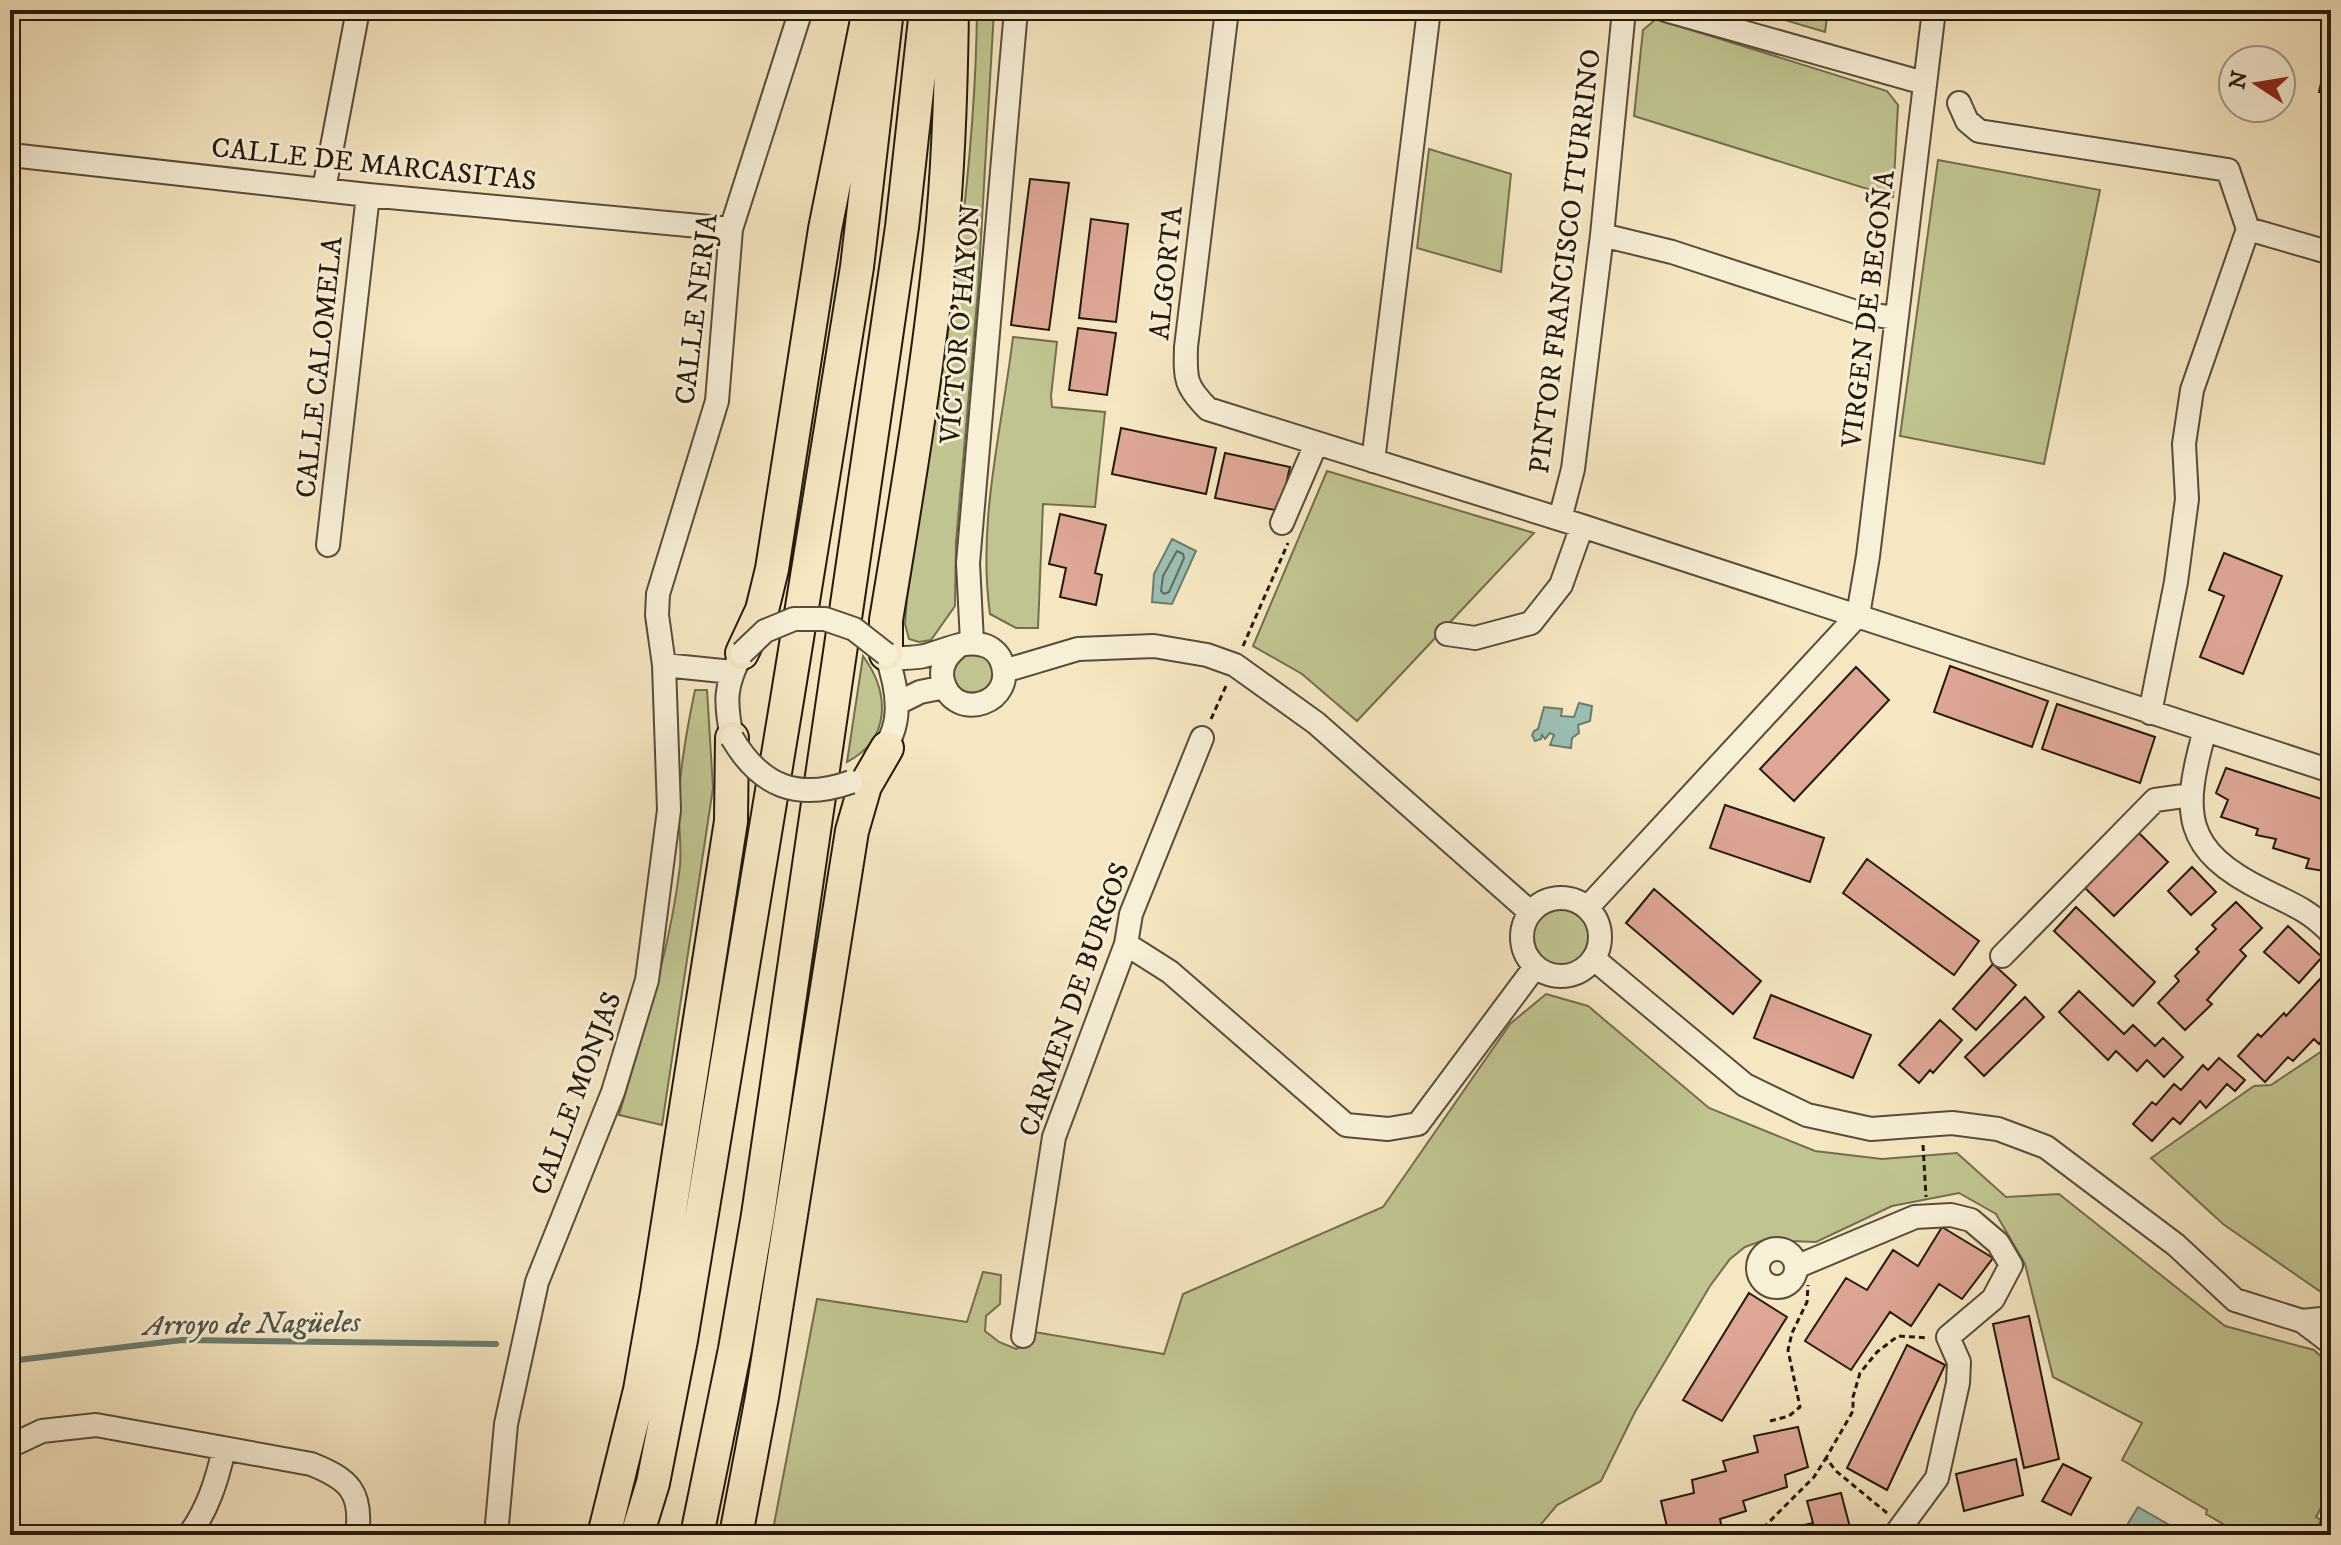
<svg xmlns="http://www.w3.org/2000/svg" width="2341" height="1545" font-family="'IM FELL DW Pica',serif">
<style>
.green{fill:#c1c490;stroke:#736e4e;stroke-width:2}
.water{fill:#9cbfb4;stroke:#6c7c71;stroke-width:2}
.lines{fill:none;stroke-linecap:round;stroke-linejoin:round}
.shore{stroke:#606c60;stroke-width:2}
.stream{stroke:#6c7c71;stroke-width:6}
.building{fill:#dea695;stroke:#25180d;stroke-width:2}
.minor-casing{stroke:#594c3a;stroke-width:26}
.highway-casing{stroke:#25180d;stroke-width:36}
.path{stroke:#25180d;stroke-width:3;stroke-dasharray:6 4;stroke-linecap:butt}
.minor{stroke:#f8efd7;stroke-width:22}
.highway{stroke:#f5e7c1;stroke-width:32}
.minor-bridge-casing{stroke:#594c3a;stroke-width:26;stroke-linecap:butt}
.minor-bridge{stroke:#f8efd7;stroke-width:22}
.labels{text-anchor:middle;stroke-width:6;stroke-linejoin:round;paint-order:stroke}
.street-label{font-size:28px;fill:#25180d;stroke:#f8efd7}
.water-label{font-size:30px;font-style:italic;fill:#4f5247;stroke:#f8efd7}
</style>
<rect width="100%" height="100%" fill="#f5e7c1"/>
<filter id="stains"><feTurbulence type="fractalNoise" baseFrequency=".0025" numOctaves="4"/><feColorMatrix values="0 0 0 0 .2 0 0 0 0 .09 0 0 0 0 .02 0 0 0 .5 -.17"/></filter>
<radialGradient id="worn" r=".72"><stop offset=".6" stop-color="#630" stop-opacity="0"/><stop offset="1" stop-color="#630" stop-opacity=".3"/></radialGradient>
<path class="green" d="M977 10H994L978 290 956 542 955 606 931 640 919 642 909 639 905 624 907 598C936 404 975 206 977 10Z
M1751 10H1828L1825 32Z
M1656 19 1887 91 1898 105 1893 197 1634 116 1643 30Z
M1429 149 1511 174 1501 272 1417 248Z
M1938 160 2100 190 2044 464 1900 436Z
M1013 337 1057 342 1051 396 1052 407 1105 412 1095 507 1043 504 1038 628H1016L990 614C977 522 1002 429 1013 337Z
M1327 471 1534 533 1357 721 1302 674 1253 646Z
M979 650 995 665 992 685C966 703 942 687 957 657Z
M863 656C890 693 891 739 847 762Z
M695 690H707L713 788 662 1125 619 1115C643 1033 670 951 680 866 682 842 677 817 679 792 682 758 688 723 695 690Z
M1530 938a30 30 0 1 1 60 0a30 30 0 1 1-60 0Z
M1546 994 1588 1006 1709 1108 1815 1151 1882 1159 1957 1153 2006 1197 2059 1194 2225 1326 2314 1350 2331 1366V1490L2316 1517 2321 1520 2313 1535H2242L2206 1514 2207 1510 2122 1460 2142 1423 2053 1377 2025 1264 1996 1214 1959 1193 1892 1206 1816 1242 1764 1240 1745 1247 1730 1259 1710 1286 1635 1412 1601 1481 1557 1505 1532 1535H772L817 1299 967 1322 983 1272 1001 1275 1000 1304 986 1316 985 1331 999 1342 1016 1349 1026 1345 1035 1332 1164 1354 1183 1294 1383 1207 1510 1024Z
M2331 1045V1303L2328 1297 2223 1224 2151 1158 2254 1086 2271 1085Z"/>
<path class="water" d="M1172 539 1196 551 1172 604 1152 602 1154 574Z
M1579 703 1592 706 1590 721 1578 725 1579 733 1572 738 1571 748 1550 745 1554 735 1550 733 1545 739 1542 735 1541 739 1535 741 1532 735 1534 731 1538 729 1544 707 1562 709 1561 716 1574 717Z
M2138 1507 2187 1535H2121Z"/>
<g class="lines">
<path class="shore" d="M1177 551 1183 554 1184 558 1169 592 1164 594 1161 591 1163 576Z"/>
<path class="stream" d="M10 1361 182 1340 496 1344"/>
</g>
<path class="building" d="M2331 40V94L2319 92Z
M1030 179 1069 183 1049 330 1011 325Z
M1091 219 1128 224 1116 322 1079 318Z
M1078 328 1116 333 1107 395 1069 390Z
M1121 428 1216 448 1206 494 1112 474Z
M1225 453 1290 467 1280 511 1215 498Z
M1060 514 1106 525 1095 573 1102 575 1096 605 1060 597 1066 568 1049 564Z
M2224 553 2282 576 2243 674 2200 657 2224 596 2209 590Z
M1950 666 2048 701 2032 747 1934 712Z
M1856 667 1889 700 1794 801 1760 769Z
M2057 704 2155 737 2140 783 2042 749Z
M2226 768 2331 802V882L2322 879 2324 871 2306 868 2309 859 2273 848 2276 839 2256 835 2258 829 2221 817 2228 800 2216 793Z
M1725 805 1824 838 1810 882 1710 848Z
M2139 833 2168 862 2114 916 2085 888Z
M1867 859 1979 941 1954 975 1843 893Z
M2192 867 2216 892 2191 915 2168 891Z
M1654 889 1761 981 1733 1014 1626 923Z
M2236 902 2262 928 2240 950 2246 956 2207 1000 2212 1004 2185 1030 2158 1003 2179 981 2175 976 2199 952 2196 949 2216 929 2212 925Z
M2076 907 2155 982 2133 1006 2054 931Z
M2288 926 2322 957 2299 983 2264 952Z
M1993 964 2016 985 1976 1030 1953 1009Z
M2321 978 2331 987V1030L2319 1044 2314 1039 2293 1061 2288 1057 2265 1082 2238 1056 2258 1034 2261 1037 2284 1013 2286 1016Z
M2079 991 2124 1034 2133 1025 2155 1046 2163 1038 2183 1057 2164 1077 2147 1060 2137 1071 2116 1051 2108 1060 2059 1012Z
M1771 995 1871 1035 1853 1078 1754 1038Z
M2025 997 2044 1017 1984 1076 1965 1057Z
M1940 1020 1962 1040 1933 1073 1930 1070 1919 1083 1899 1065Z
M2219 1058 2245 1080 2235 1091 2227 1084 2206 1108 2200 1101 2180 1124 2173 1118 2152 1141 2133 1124 2152 1102 2156 1105 2174 1084 2181 1090 2203 1065 2208 1070Z
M1942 1227 1993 1258 1962 1299 1939 1284 1911 1326 1890 1312 1851 1370 1805 1341 1846 1278 1867 1290 1893 1250 1918 1266Z
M1749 1293 1787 1317 1722 1421 1683 1400Z
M2029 1316 2059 1459 2024 1468 1993 1324Z
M1907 1345 1945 1365 1887 1490 1847 1468Z
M1798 1427 1808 1467 1785 1475 1787 1487 1743 1501 1746 1511 1720 1519 1722 1529 1709 1535H1658L1668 1531 1661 1501 1694 1493 1692 1480 1726 1471 1723 1461 1758 1452 1754 1436Z
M2016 1459 2023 1495 1964 1511 1956 1474Z
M2063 1464 2091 1478 2071 1515 2042 1501Z
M1841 1493 1852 1535H1783L1782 1530 1813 1523 1807 1501Z"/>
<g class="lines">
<defs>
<path id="minor" d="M1227 10 1186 347C1185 379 1185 386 1208 409L1582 526 2331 771
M1665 10 1924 83
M1959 103 1967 121 1979 131 2228 170 2248 229
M11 155 368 195 731 229
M324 189 358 10
M1602 235 1672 252 1856 312 1895 318
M1373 461 1429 10
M1560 519 1573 469 1602 235 1624 10
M1282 523 1316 444
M328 545 368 195
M1858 615 1868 556 1934 10
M1447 634 1475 638 1531 623 1561 585 1582 526
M972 642 968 563 1016 10
M887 659C899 657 912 659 924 656 943 652 963 639 983 645 991 647 998 653 1001 660 1019 703 954 724 943 681 939 665 948 654 960 645
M664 665 732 672
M1004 671 1078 649 1154 646 1207 655 1235 665 1316 723 1530 912
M898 703 920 692 945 687
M2150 713 2176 582 2187 499 2184 444 2192 390 2248 229 2331 253
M2205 730C2182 812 2181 850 2265 891 2292 904 2310 911 2331 933
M732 738C725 702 724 686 742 653
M876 757C906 729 898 689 886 654
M1522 937a39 39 0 1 1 78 0a39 39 0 1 1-78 0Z
M1588 907 1858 615
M1126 944 1170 972 1346 1125 1388 1129 1418 1124 1535 967
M2002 956 2155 800 2191 795
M1594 959 1745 1085 1807 1115 1871 1129 1952 1123 1998 1129 2046 1147 2176 1245 2235 1300 2302 1321 2331 1343
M1758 1268a19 19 0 1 1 38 0a19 19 0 1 1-38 0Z
M1796 1267 1915 1217 1951 1215 1971 1220 1998 1243 2011 1265 1993 1299 1948 1337 1959 1362 1958 1383 1937 1478 1895 1535
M2302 1321 2331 1318
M1023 1336 1054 1137 1126 944 1131 914 1202 738
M10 1446 42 1431 96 1425 311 1464C349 1479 363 1492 357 1535
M189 1535C208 1509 217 1480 224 1449
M496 1535 506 1424 537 1282 613 1092 647 980 669 810 664 665 657 615 658 594 717 401 731 229 801 10"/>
<path id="highway" d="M742 653 762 610 772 569 825 229 869 10
M886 654V620C907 494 928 368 941 241 949 164 951 87 952 10
M604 1535 640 1390 657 1293 731 821 732 738
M637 1535 653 1483 681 1340 787 700 857 267 887 10
M697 1535 735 1349 758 1215 902 227 926 10
M736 1535 762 1397 852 831 865 786 887 748"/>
</defs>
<use href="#minor" class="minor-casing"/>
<use href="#highway" class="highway-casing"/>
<path class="path" d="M1243 646 1288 543
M1211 719 1226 686
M1923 1145 1926 1197
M1770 1421 1789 1416 1800 1407 1788 1350 1792 1333 1807 1302 1808 1285
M1887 1513 1836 1471 1826 1458 1853 1411V1397L1860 1373 1877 1352 1898 1336 1929 1338
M1756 1535 1814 1477 1826 1458"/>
<use href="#minor" class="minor"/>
<use href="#highway" class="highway"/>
<defs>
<path id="minor-bridge" d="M742 653 765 631 794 619H825L854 629 886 654
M732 738C761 787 798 801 851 782"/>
</defs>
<use href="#minor-bridge" class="minor-bridge-casing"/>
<use href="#minor-bridge" class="minor-bridge"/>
</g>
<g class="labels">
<g class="street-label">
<text transform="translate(374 163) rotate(6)" y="10">CALLE DE MARCASITAS</text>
<text transform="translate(1564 261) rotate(-83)" y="10">PINTOR FRANCISCO ITURRINO</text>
<text transform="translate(1165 273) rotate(-84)" y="10">ALGORTA</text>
<text transform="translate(695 309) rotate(-83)" y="10">CALLE NERJA</text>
<text transform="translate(1867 309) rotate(-83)" y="10">VIRGEN DE BEGOÑA</text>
<text transform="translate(959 324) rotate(-85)" y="10">VÍCTOR O'HAYON</text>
<text transform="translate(318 367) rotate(-84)" y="10">CALLE CALOMELA</text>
<text transform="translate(1073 999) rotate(-71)" y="10">CARMEN DE BURGOS</text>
<text transform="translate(575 1093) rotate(-70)" y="10">CALLE MONJAS</text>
</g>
<g class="water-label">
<text transform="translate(252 1323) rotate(-1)" y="10">Arroyo de Nagüeles</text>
</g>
</g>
<rect width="2341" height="1545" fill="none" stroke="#f5e7c1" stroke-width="40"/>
<rect x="12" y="12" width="2317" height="1521" fill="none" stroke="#25180d" stroke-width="4"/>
<rect x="20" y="20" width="2301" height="1505" fill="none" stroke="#25180d" stroke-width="2"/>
<g transform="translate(2257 84) rotate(282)"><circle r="38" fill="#f8efd7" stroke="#a49986" stroke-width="2"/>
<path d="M0-6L14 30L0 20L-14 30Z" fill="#8f2418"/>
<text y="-12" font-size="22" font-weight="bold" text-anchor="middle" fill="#25180d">N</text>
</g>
<rect width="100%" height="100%" filter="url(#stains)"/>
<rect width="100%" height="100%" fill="url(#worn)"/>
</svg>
